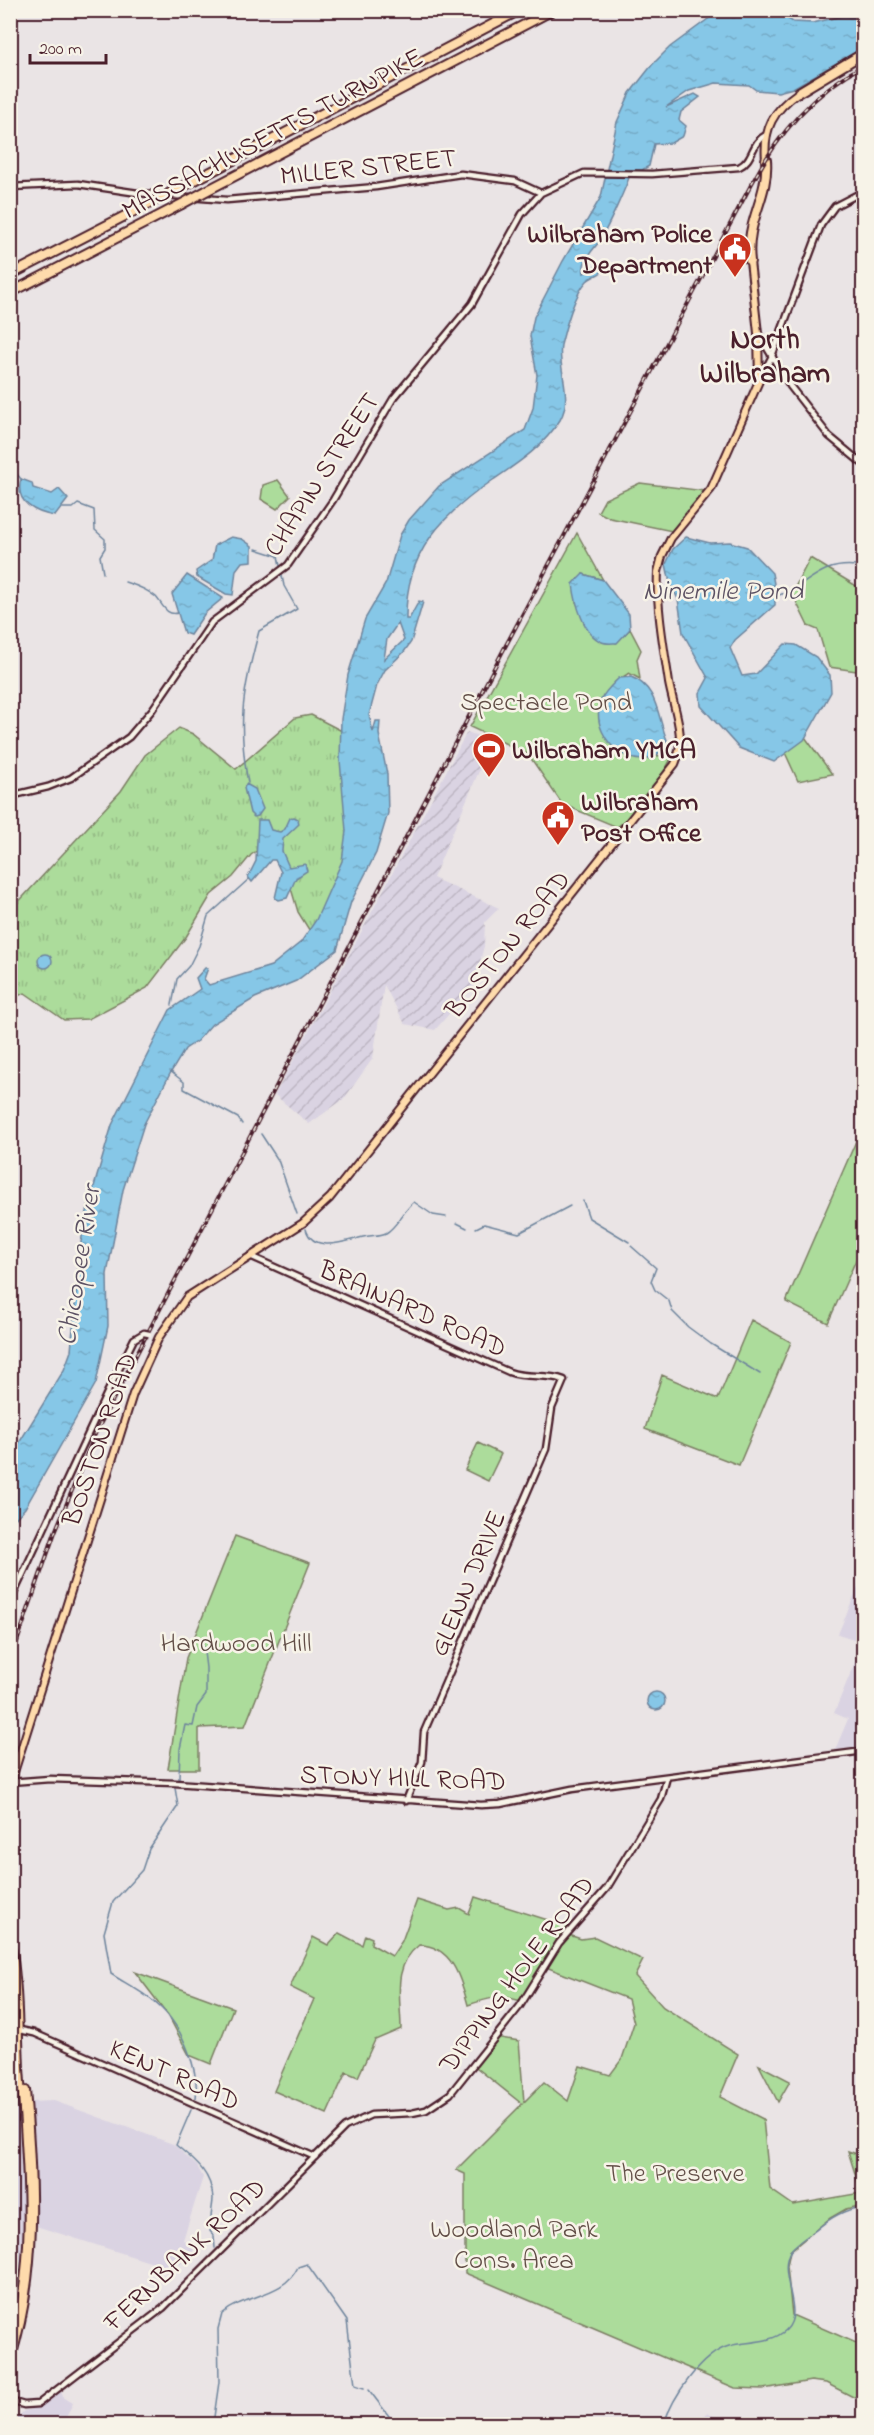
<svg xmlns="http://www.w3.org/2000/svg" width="874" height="2435" font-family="'Indie Flower',sans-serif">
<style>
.built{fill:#dad3e2}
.industrial{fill:url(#industrial-furrows)}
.grass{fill:url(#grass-tufts);stroke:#7b7e63;stroke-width:1.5}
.green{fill:#acdc9b;stroke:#7b7e63;stroke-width:1.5}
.water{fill:url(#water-ripples);stroke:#6e849c;stroke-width:1.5;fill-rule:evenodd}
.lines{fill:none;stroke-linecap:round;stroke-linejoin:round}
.stream{stroke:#6e849c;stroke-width:1.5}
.secondary-casing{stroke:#4a1f2b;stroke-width:9}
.primary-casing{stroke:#4a1f2b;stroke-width:10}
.highway-casing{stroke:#4a1f2b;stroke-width:12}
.secondary{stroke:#f7f3e8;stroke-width:4.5}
.primary{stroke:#fedbac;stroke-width:6}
.highway{stroke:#fedbac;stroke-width:8}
.rail-casing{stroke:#4a1f2b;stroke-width:4}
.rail{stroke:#f7f3e8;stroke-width:1.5;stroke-dasharray:4.5;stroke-linecap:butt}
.secondary-bridge-casing{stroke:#4a1f2b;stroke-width:9;stroke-linecap:butt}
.highway-bridge-casing{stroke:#4a1f2b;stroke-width:12;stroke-linecap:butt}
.secondary-bridge{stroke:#f7f3e8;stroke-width:4.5}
.highway-bridge{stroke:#fedbac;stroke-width:8}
.labels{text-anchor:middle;stroke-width:5;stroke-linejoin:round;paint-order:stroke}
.street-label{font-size:27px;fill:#4a1f2b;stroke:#f7f3e8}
.poi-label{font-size:27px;font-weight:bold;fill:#4a1f2b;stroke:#f7f3e8;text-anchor:start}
.park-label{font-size:27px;fill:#624e47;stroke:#f7f3e8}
.water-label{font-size:28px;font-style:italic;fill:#5c5163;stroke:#f7f3e8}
.quarter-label{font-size:30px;font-weight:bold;fill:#4a1f2b;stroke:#f7f3e8}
</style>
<defs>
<pattern id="industrial-furrows" width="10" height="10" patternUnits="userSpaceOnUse" patternTransform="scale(1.5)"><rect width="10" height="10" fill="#dad3e2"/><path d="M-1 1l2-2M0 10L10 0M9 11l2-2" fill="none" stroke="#bdb5c2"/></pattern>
<pattern id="grass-tufts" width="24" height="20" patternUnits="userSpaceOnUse" patternTransform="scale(1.5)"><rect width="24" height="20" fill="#acdc9b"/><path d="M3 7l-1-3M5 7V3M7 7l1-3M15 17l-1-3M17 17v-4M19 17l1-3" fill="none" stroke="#96bc86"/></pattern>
<pattern id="water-ripples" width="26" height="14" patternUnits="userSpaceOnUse" patternTransform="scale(1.5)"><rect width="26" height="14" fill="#86c7e7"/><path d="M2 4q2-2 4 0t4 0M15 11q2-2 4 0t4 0" fill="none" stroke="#75aac6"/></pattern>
</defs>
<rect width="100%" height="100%" fill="#eae4e5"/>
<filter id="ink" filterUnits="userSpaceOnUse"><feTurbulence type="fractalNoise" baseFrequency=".0167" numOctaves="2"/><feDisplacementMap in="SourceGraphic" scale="12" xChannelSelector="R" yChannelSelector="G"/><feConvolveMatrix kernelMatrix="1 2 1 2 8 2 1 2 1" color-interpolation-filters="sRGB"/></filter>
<g filter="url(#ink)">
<path class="built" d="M863 1575V1642L838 1634Z
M863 1643V1747L835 1750 848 1719 834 1713Z
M10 2058H18L25 2201 21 2267 11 2334Z
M54 2101 173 2144 197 2166 203 2177 183 2240 195 2246 192 2253 180 2264 175 2262 172 2269 36 2226 30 2102Z
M61 2391 63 2397 73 2403 63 2424H11L24 2411 37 2408Z
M706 2413 732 2424H700Z"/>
<path class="industrial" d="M467 732 492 741 433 878 499 908 485 922 484 946 474 985 435 1030 405 1024 384 985 373 1058 344 1099 309 1124 275 1095Z"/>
<path class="grass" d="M311 715 342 731 349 849 311 933 298 912 285 868 265 845 251 855 233 877 211 895 186 937 147 988 88 1019 64 1020 25 993 12 998 11 1006V910L121 791 145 755 179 728 193 734 236 769 295 718Z"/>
<path class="green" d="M278 480 290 496 277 509 261 499 263 485Z
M640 483 705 491 672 531 610 518 598 512 605 499Z
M577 533 603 580 583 574 576 602 581 611 616 643 630 629 641 650 637 659 640 679 629 673 615 682 600 724C618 763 635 761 673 753 669 769 631 818 617 827L562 804 528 754 470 727Z
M810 558 863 590V672L829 667 818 630 808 626 792 593Z
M805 737 832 774 798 781 782 746Z
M863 1125V1244L828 1323 786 1302Z
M751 1320 791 1342 739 1465 645 1429 662 1375 718 1399Z
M478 1443 501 1454 488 1481 465 1470Z
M235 1536 310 1563 245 1726 199 1728V1769H168L186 1658Z
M475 1897 570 1927 566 1934 581 1939 595 1937 643 1960 635 1976 663 2007 738 2054 720 2097 763 2119 770 2189 793 2205 861 2193 848 2151 863 2156V2205L846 2209 830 2218 790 2251 787 2266 792 2315 863 2346V2398H855L826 2383 811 2381 763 2389 735 2388 465 2273V2174L456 2170 522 2104 472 2064 495 2037 519 2041 524 2102 544 2082 568 2101 580 2066 610 2075 622 2059 634 2023 628 1999 546 1967 523 2002C502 1994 489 1998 468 2005 461 1979 452 1945 419 1945 391 1967 401 1998 401 2029L375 2040 358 2077 346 2072 327 2114 274 2091 314 1999 290 1987 313 1937 328 1945 339 1933 362 1945 365 1935 372 1938 371 1944 392 1956 402 1941 417 1900 449 1910 459 1908 469 1914Z
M135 1972 233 2008 211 2064 189 2055 168 2015Z
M759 2065 790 2081 778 2102Z"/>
<path class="water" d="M719 11H775L793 22 813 23 863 11V48L793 88 778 92 756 90 749 85 716 83 689 91 666 107 695 94 700 97 681 112 679 120 686 126 683 136 671 143 654 144 649 166 642 170H631C630 180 607 229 600 240 594 250 581 260 584 273L598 265 605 269C600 275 592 276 587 281 575 293 565 328 561 345 557 369 574 396 560 420 543 447 518 463 493 480 441 516 405 553 406 619H409L419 601 423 602 411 642 404 652 385 670 377 685 369 715 373 732 376 721H380L379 734 387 774 388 813 376 853 351 902 337 950 296 981 255 998 212 1024 197 1041 185 1049 171 1072 144 1124 123 1190 107 1274 108 1326 96 1383 25 1508 11 1523V1456L64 1370 71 1351 80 1247 88 1207 112 1125 170 1010 200 989 196 978 205 968H208L204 979 209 985 271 966 301 942 316 920 342 861 346 831 340 760 341 719 348 675 365 619 386 583 400 535 409 520 439 486 525 430 533 408 537 375 530 336 534 317 563 261 601 197 617 122 630 93 652 65 670 47ZM398 623 404 640 384 659 387 639Z
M21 479 32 483 33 488 52 494 59 489 68 499 55 516C36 513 14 503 21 479Z
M231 537 242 539 252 546V561L242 562 236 570 233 595 226 594 197 577 196 571 212 560 215 545Z
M686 537 710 543 730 542 747 547 772 573 775 589V605L735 640 730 648 742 676 756 674 785 644 796 645 816 657 830 675 831 692 804 740 774 762 739 748 701 706 700 693 708 678 683 633 678 599 670 583 666 564 673 549Z
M583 574 603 580 629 614 630 629 617 643C612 643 606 644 602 642 583 635 575 601 573 584Z
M187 575 223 598 205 613 190 635 184 633 172 594Z
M631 677C658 687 657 716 667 740 651 785 585 745 601 700 604 692 613 684 619 678Z
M246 784 255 789 263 809 258 816 254 817 250 813 244 788Z
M294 817 298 819 299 824 283 839 282 851 289 867 305 864 307 871 296 878 287 898 279 900 275 898 281 872 275 860H271L252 882 248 877 256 861 258 820H267L271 830 280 832 285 829 290 818Z
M38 961a7 7 0 1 1 14 0a7 7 0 1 1-14 0Z
M647 1701a9 9 0 1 1 18 0a9 9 0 1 1-18 0Z"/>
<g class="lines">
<path class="stream" d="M10 466 21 479
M61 508H73L78 504 94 510 95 530 105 539V548L100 556 103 573
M125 582C135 585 148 590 156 597 163 605 166 616 178 613
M795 589C819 572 833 561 864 567
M775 596 789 592
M248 783C237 721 243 690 259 631L297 609 284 586 278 556 256 549
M172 1005 177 979 189 966 199 946 208 916 249 879
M170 1071 184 1082V1089L238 1118 242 1124
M261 1134 278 1160 297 1214
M583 1201 589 1218 629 1242
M457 1223 467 1228
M476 1228 484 1224 519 1233 570 1206
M306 1229C313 1254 346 1241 363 1237 371 1235 380 1236 386 1233 396 1228 403 1211 414 1202L433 1215 446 1217
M631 1246 656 1268 651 1281 655 1290 669 1301 672 1311 688 1327 711 1344 760 1374
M179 1779 180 1749 185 1725 193 1726 197 1707 206 1695V1668L203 1644
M175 1788 178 1806 149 1849 142 1870 113 1902 104 1933 111 1974C128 1985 152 1997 165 2012 184 2032 199 2071 196 2098
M191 2110 176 2145C195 2161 211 2172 213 2198 213 2208 209 2216 212 2226L210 2231 214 2236 215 2248
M369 2390 395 2424
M213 2424 219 2382 218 2329 222 2314C245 2294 284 2297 298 2267L307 2264 347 2321 355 2385 364 2388
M664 2424C672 2398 701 2354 729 2346 747 2341 771 2344 786 2330 806 2311 775 2273 791 2250 796 2243 808 2236 816 2230 831 2217 844 2210 864 2206"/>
<defs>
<path id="secondary" d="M10 187 78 184 138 193 227 200 376 187 461 174 515 181 541 193
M758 333 790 386 829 436 864 465
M760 379 772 356 821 225 835 206 864 191
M10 796 48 787 71 778 129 737 152 710 212 622 288 565 333 500 393 399 472 304 522 214 541 193 584 173 652 174 739 167C754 160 751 142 766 135
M250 1256 509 1372C527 1379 546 1373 564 1380L552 1408 546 1449 424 1732 422 1762 406 1801
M10 1602 108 1391 134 1339 144 1333
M10 1782 50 1779 175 1783 481 1805 500 1804 572 1789 864 1751
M20 2030 34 2033 315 2157
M10 2401 24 2405 38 2404 163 2308 345 2127 371 2115 412 2113 426 2110 450 2094 520 2006 559 1943 607 1888 661 1799 667 1777"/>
<path id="primary" d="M766 160C763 129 773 110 799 92
M10 1785 133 1394 159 1337 187 1297 303 1223 330 1198 675 764C687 737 674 710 669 683 664 649 656 605 658 572L662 556 671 538 711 489 759 381 758 333 750 261
M10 1936C19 1980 18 2023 20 2068 26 2160 38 2258 10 2348
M10 2363C39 2275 34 2182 26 2090"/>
<path id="highway" d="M799 92 864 53
M180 188 520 10
M206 191 553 10
M750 261C745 221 769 197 766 160
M10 275 152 202
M10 293 180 205"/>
</defs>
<use href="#secondary" class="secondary-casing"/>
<use href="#primary" class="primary-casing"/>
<use href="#highway" class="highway-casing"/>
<use href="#secondary" class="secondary"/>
<use href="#primary" class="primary"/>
<use href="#highway" class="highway"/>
<defs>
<path id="rail" d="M10 1662 55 1532 96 1432 505 647 751 185C778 134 812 93 864 65"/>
</defs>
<use href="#rail" class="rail-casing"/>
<use href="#rail" class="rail"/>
<defs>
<path id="secondary-bridge" d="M144 1333 149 1334"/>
<path id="highway-bridge" d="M152 202 180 188
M180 205 206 191"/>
</defs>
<use href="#secondary-bridge" class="secondary-bridge-casing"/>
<use href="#highway-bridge" class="highway-bridge-casing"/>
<use href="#secondary-bridge" class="secondary-bridge"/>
<use href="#highway-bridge" class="highway-bridge"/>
</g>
</g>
<defs>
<symbol id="civic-pin" viewBox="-11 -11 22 30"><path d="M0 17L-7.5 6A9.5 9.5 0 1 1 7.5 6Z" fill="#c8321e" stroke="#f7f3e8"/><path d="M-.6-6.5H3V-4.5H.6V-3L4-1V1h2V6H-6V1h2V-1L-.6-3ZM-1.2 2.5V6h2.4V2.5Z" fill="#fff"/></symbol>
<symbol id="stadium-pin" viewBox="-11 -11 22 30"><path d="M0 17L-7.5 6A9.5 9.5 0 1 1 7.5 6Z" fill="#c8321e" stroke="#f7f3e8"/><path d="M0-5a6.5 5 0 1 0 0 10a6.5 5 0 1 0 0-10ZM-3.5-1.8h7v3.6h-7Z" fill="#fff"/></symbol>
</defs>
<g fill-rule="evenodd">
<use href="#civic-pin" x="716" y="230" width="38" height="52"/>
<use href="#stadium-pin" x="470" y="730" width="38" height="52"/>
<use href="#civic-pin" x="539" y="798" width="38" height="52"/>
</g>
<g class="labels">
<g class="street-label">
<text transform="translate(272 133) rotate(-28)" y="9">MASSACHUSETTS TURNPIKE</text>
<text transform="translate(368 166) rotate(-6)" y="9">MILLER STREET</text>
<text transform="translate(321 474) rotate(-57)" y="9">CHAPIN STREET</text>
<text transform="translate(507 944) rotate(-51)" y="9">BOSTON ROAD</text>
<text transform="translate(413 1308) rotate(24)" y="9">BRAINARD ROAD</text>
<text transform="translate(99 1439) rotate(-71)" y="9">BOSTON ROAD</text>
<text transform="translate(467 1583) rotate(-67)" y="9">GLENN DRIVE</text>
<text transform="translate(403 1777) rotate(2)" y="9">STONY HILL ROAD</text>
<text transform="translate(516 1974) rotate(-53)" y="9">DIPPING HOLE ROAD</text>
<text transform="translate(175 2074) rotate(24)" y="9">KENT ROAD</text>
<text transform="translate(184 2254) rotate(-43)" y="9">FERNBANK ROAD</text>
</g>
<g class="poi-label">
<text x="712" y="242" text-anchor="end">Wilbraham Police<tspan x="712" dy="31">Department</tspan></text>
<text x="512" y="758">Wilbraham YMCA</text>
<text x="581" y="810">Wilbraham<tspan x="581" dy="31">Post Office</tspan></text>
</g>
<g class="park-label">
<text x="546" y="710">Spectacle Pond</text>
<text x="236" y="1651">Hardwood Hill</text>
<text x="675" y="2181">The Preserve</text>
<text x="514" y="2237">Woodland Park<tspan x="514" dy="31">Cons. Area</tspan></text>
</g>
<g class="water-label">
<text x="723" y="599">Ninemile Pond</text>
<text transform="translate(77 1265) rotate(-81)" y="10">Chicopee River</text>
</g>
<g class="quarter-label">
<text x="765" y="348">North<tspan x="765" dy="34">Wilbraham</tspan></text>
</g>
</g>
<rect width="874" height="2435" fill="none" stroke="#f7f3e8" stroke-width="36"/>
<rect x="18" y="18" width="838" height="2399" fill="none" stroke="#4a1f2b" stroke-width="2" filter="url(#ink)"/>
<path d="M30 54v9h76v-9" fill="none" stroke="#4a1f2b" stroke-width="3"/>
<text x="39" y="54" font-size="18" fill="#4a1f2b" stroke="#f7f3e8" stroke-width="4.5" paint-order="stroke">200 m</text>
</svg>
